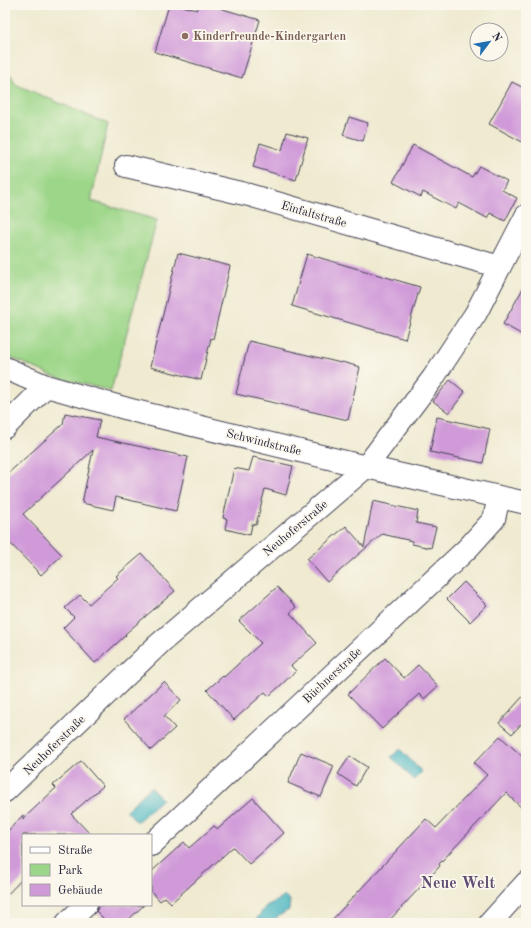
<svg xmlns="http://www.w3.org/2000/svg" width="531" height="928" font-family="'Old Standard TT',serif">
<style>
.green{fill:#9cd688;stroke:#5f7c62}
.water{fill:#45b4bf;stroke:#346b7d}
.building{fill:#d09ad9}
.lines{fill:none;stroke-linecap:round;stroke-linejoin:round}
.minor-casing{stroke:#414051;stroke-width:24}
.minor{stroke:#fff;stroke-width:22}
.education-dot{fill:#8d6e63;stroke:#fbf7ec;stroke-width:1.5}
.labels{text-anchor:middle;stroke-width:3.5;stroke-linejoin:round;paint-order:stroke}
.education-label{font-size:12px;font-weight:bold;fill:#785e54;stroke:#fbf7ec;text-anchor:start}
.street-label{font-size:12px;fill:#22223b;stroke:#fbf7ec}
.district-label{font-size:16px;font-weight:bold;fill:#5f4c72;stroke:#fbf7ec}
</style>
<rect width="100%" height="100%" fill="#fbf7ec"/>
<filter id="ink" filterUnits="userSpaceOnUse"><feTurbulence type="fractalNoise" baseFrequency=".025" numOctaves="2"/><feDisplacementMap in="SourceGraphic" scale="8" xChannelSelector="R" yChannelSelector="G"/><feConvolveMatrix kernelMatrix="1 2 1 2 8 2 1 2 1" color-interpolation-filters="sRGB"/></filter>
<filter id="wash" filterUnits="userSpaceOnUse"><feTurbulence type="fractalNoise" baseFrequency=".012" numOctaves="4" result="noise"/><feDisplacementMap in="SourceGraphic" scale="16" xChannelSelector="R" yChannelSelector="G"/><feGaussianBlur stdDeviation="0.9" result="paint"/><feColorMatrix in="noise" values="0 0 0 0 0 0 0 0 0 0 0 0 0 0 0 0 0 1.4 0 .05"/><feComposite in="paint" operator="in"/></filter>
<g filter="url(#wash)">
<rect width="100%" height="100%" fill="#efead0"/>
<path class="green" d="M11 75 15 84 108 124 91 201 157 220 111 391 53 376 5 355V79Z"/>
<path class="water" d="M400 749 422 772 414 780 391 757Z
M151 787 162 799 137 822 126 810Z
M285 896 290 900 289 910 277 917 272 923H258L257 918 266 906Z"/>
<g id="blocks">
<path class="building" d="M169 5H179L197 10 199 5H209L260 20 242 78 155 52Z
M512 82 526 89V144L489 124Z
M349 117 368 123 363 141 343 135Z
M287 132 308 138 296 180 253 167 260 143 282 150Z
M413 145 472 177 479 166 507 181 502 190 517 198 505 221 490 213 487 218 459 203 456 209 423 192 421 197 393 182Z
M178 253 230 266 213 339 211 338 201 380 150 367Z
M307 254 420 287 405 339 292 306Z
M526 283V337L503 324Z
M249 341 341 363 342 362 360 367 348 420 236 394Z
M450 380 465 392 449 413 433 401Z
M65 413 100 420 96 437 188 457 176 511 116 497 113 510 82 503 93 450 23 514 62 555 41 575 5 538V476L63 424Z
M437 417 490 429 483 463 430 452Z
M253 457 293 466 286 495 265 489 256 525 252 524 250 535 225 529 227 519 223 518 234 468 249 471Z
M373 501 418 511 416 523 436 527 431 548 412 544V541L382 534 327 582 307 559 346 526 364 547Z
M142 554 175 591 125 634 126 635 95 663 63 628 74 617 65 608 80 595 89 604 118 578 116 576Z
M464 582 487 605 470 622 447 599Z
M277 587 296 607 290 613 317 643 291 666 296 671 269 696 265 692 234 720 207 690 223 676 224 677 261 643 239 621Z
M385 658 404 678 418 665 438 686 424 699 419 694 382 729 348 694Z
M164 682 181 700 164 716 175 728 151 750 124 719Z
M526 693V719L512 734 499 723Z
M500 736 526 760V812L506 793 439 864 440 866 387 923H329L426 819 436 828 487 775 474 763Z
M301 752 334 766 321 797 288 783Z
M350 756 367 767 356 786 338 774Z
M81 761 103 786 71 814 91 835H23V878L5 897V834L23 815V819L56 788 53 785Z
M253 798 284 833 249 864 233 847 171 903 165 897 160 901 151 891V872L184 842 189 848 214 826 218 829Z
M98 905H144L125 923H108L96 911 98 908Z"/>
</g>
</g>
<g filter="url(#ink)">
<use href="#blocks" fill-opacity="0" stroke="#414051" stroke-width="1"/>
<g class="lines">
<defs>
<path id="minor" d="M126 166 249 195 500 267
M5 368 46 386 135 411 366 467 526 503
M5 427 46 386
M5 791 159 644 366 467 433 378 476 313 526 216
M151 845 468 548 494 519 499 497
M67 923 86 905
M490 923 526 883"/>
</defs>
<use href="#minor" class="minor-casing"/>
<use href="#minor" class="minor"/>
</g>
</g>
<circle class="education-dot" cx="185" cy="36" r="4"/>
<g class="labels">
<g class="education-label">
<text x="193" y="40">Kinderfreunde-Kindergarten</text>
</g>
<g class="street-label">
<text transform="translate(314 214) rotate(16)" y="4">Einfaltstraße</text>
<text transform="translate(264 442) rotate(14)" y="4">Schwindstraße</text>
<text transform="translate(295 528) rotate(-40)" y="4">Neuhoferstraße</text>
<text transform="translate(332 675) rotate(-43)" y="4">Büchnerstraße</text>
<text transform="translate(54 745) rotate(-44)" y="4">Neuhoferstraße</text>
</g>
<g class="district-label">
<text x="458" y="888">Neue Welt</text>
</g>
</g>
<rect width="531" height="928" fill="none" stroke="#fbf7ec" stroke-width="20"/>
<rect x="22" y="834" width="130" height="72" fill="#fbf7ec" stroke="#a4a2a5"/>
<rect x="30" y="847" width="20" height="6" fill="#ffffff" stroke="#a4a2a5"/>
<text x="58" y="854" font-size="12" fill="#22223b">Straße</text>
<rect x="30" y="864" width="20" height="12" fill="#9cd688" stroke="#a4a2a5"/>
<text x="58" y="874" font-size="12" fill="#22223b">Park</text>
<rect x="30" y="884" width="20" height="12" fill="#d09ad9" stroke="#a4a2a5"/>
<text x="58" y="894" font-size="12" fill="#22223b">Gebäude</text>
<g transform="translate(489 42) rotate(58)"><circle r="19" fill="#fbf7ec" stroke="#a4a2a5"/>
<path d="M0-3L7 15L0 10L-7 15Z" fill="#1f6fb2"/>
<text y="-6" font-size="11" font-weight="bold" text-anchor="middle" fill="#22223b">N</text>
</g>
</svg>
